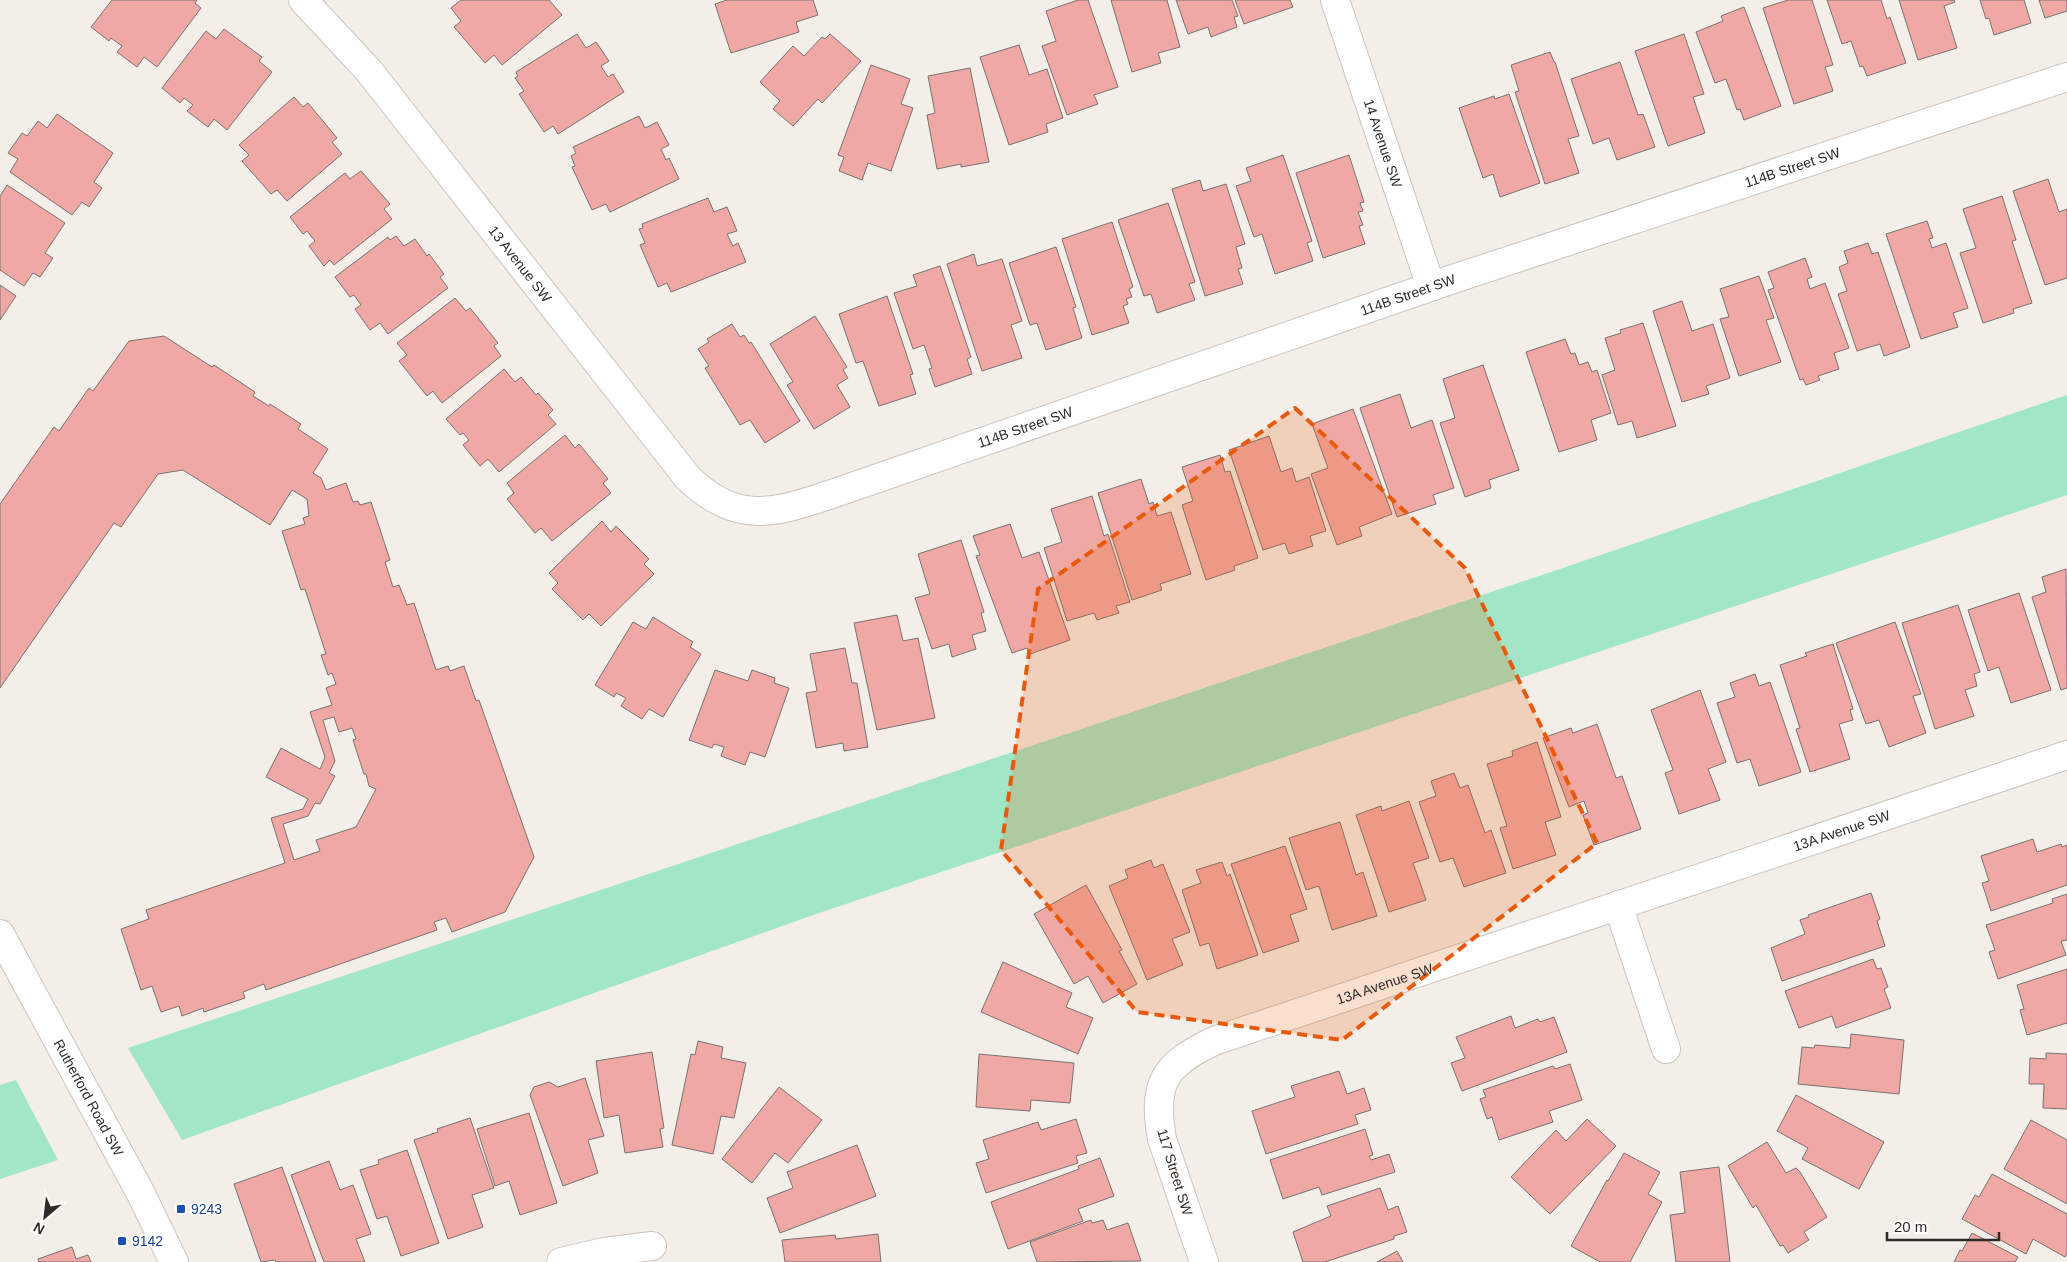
<svg xmlns="http://www.w3.org/2000/svg" width="2067" height="1262" font-family="Arial,sans-serif">
<style>
.green{fill:#a1e6c6}
.building{fill:#f0a8a5;stroke:#797271;fill-rule:evenodd}
.lines{fill:none;stroke-linecap:round;stroke-linejoin:round}
.minor-casing{stroke:#cac5bf;stroke-width:30}
.tertiary-casing{stroke:#cac5bf;stroke-width:30}
.minor{stroke:#fff;stroke-width:28}
.tertiary{stroke:#fff;stroke-width:28}
.marked{fill:#e8590c;fill-opacity:0.2;stroke:#e8590c;stroke-width:4;stroke-dasharray:10 6;stroke-linejoin:round}
.transit-dot{fill:#1a4fb4;stroke:#fefbf8;stroke-width:2}
.labels{text-anchor:middle;stroke-width:4;stroke-linejoin:round;paint-order:stroke}
.street-label{font-size:14px;fill:#2e2c2a;stroke:#fefbf8}
.transit-label{font-size:14px;fill:#164399;stroke:#fefbf8;text-anchor:start}
</style>
<rect width="100%" height="100%" fill="#f3eee8"/>
<path class="green" d="M2067 395V495L816 914 182 1140 128 1048 1557 570Z
M16 1080 58 1160 0 1179V1085Z"/>
<path class="building" d="M112 0H197L195 3 201 8 157 67 144 57 137 67 117 52 122 46 111 38 109 41 91 27Z
M461 0H549L562 15 502 65 494 55 485 63 454 27 461 21 451 8Z
M727 0H813L818 15 796 22 799 32 731 53 715 4Z
M1078 0H1088L1118 87 1094 95 1098 104 1067 115 1042 46 1056 41 1046 11Z
M1111 0H1167L1180 47 1158 53 1161 63 1132 72Z
M1176 0H1232L1238 16 1234 17 1237 27 1211 37 1208 27 1188 34Z
M1235 0H1290L1293 7 1244 24Z
M1788 0H1812L1833 65 1825 67 1833 91 1794 104 1763 8Z
M1827 0H1881L1887 19 1890 17 1906 63 1867 76 1863 66 1860 67 1851 41 1842 44Z
M1899 0H1954L1955 2 1944 6 1957 48 1918 60Z
M1980 0H2024L2031 23 1994 35 1989 18 1986 19Z
M2039 0H2067V11L2045 18Z
M1744 7 1781 106 1744 120 1740 109 1737 110 1726 79 1715 83 1696 32 1723 21 1721 16Z
M224 29 262 57 259 61 272 72 227 130 214 119 208 127 187 111 193 105 184 98 180 103 162 88 206 31 216 39Z
M577 34 586 48 596 42 609 61 601 66 608 77 613 74 624 92 558 134 553 126 544 132 519 94 524 91 515 78 518 76 516 72Z
M830 34 861 61 822 103 818 99 793 126 773 109 780 101 760 82 793 46 804 56 822 37 825 39Z
M1684 34 1704 94 1693 97 1705 133 1668 146 1635 51Z
M1019 45 1029 75 1047 69 1063 118 1046 124 1048 132 1009 145 980 57Z
M1550 52 1554 62H1555L1579 136 1568 139 1579 173 1545 184 1515 92 1519 91 1511 65Z
M1620 62 1638 115 1643 114 1655 147 1617 160 1609 138 1593 144 1571 79Z
M871 65 910 79 901 104 913 108 891 171 868 163 862 180 839 171 844 157 838 155Z
M970 68 989 162 961 167V164L937 169 927 115 935 113 928 76Z
M1509 94 1540 183 1500 197 1493 174 1483 178 1459 108 1494 96 1495 99Z
M294 97 303 107 308 103 337 138 332 142 342 154 287 201 277 190 271 194 242 161 249 155 239 145Z
M57 114 113 153 94 182 102 188 89 207 82 202 72 215 10 172 18 159 8 153 22 133 27 136 38 121 47 128Z
M639 116 645 128 657 122 669 145 661 149 666 160 669 158 679 179 610 212 606 204 592 210 572 167 575 166 571 156 576 153 573 147Z
M1283 155 1312 241 1307 243 1313 261 1275 274 1262 234 1254 237 1236 186 1251 181 1246 168Z
M1349 155 1364 202 1360 203 1363 211 1358 212 1363 225 1359 226 1365 244 1323 258 1296 173Z
M361 171 390 204 384 209 392 219 334 265 330 260 324 266 309 246 315 241 307 231 303 234 290 217 345 173 350 179Z
M2048 179 2059 212 2067 209V278L2045 285 2013 191Z
M1200 180 1203 191 1226 184 1245 244 1236 247 1242 268 1238 269 1243 284 1205 296 1172 189Z
M7 185 65 223 45 253 53 258 40 277 33 273 24 286 0 270V196Z
M2002 196 2016 240 2012 241 2032 303 2013 309 2014 313 1983 323 1960 253 1976 248 1963 209Z
M708 198 714 212 727 207 737 231 727 234 733 246 738 243 746 262 671 292 667 283 658 287 640 245 645 243 639 229 643 228 642 224Z
M1168 203 1195 282 1189 284 1195 300 1157 313 1151 294 1144 296 1118 220Z
M1927 221 1933 238 1929 239 1932 248 1946 243 1968 308 1953 313 1958 327 1921 339 1886 234Z
M1112 222 1133 287 1129 289 1132 297 1126 299 1128 304 1123 306 1129 323 1092 335 1062 239Z
M396 236 404 246 415 239 427 256 429 254 444 274 440 277 448 288 388 334 380 323 370 330 355 309 361 305 354 295 350 297 335 277 388 237 390 240Z
M1868 243 1872 254 1878 252 1910 347 1884 356 1880 344 1857 351 1838 294 1847 291 1839 267 1848 263 1844 251Z
M1056 247 1076 307 1073 308 1082 338 1046 350 1037 323 1030 325 1009 263Z
M974 254 977 266 1002 259 1022 321 1011 325 1022 358 982 371 947 264Z
M1805 258 1812 277 1807 279 1810 289 1825 283 1849 348 1834 353 1839 369 1818 376 1820 380 1806 385 1803 379 1800 380 1768 290 1774 288 1768 272Z
M940 266 971 357 967 359 972 374 935 387 929 369 932 368 924 345 913 349 894 293 917 286 913 275Z
M1759 276 1774 318 1766 320 1781 362 1739 376 1720 319 1729 317 1720 289Z
M0 285 16 296 0 320Z
M887 296 913 374 910 375 916 394 879 406 863 361 856 363 839 314Z
M455 298 466 311 470 308 498 343 494 346 501 356 442 403 433 391 427 396 399 361 407 355 397 343Z
M1682 301 1692 331 1713 324 1730 378 1706 386 1709 394 1682 402 1653 311Z
M815 316 847 367 843 370 848 378 837 385 850 407 814 429 787 385 793 382 770 344Z
M1643 323 1676 426 1637 438 1632 421 1618 425 1602 375 1615 370 1605 338 1621 333 1620 330Z
M732 324 740 337 744 335 749 343 751 342 800 421 765 443 750 420 740 425 705 368 709 366 698 349 709 342 707 339Z
M164 336 212 367 214 365 255 392 253 396 269 406 270 404 301 424 298 429 328 449 313 473 321 478 326 490 346 483 353 502 358 501 360 505 371 502 390 560 385 562 393 587 399 585 407 605 414 603 436 670 448 666 450 671 464 666 476 701 479 700 534 857 505 912 452 932 446 918 434 922 437 930 266 990 264 984 243 992 245 998 204 1012 203 1008 182 1016 179 1006 161 1012 152 986 141 990 121 929 149 919 146 910 285 863 271 818 303 809 308 799 266 777 281 748 320 769 325 757 310 712 332 705 326 688 336 684 332 673 328 675 321 655 326 654 305 589 301 590 282 531 305 524 303 518 309 516 307 499 292 490 270 525 183 470 158 474 121 527 114 523 0 688V504L54 427 59 431 89 388 93 391 129 341ZM334 717 339 732 352 728 356 739 353 740 364 774H366L369 786 376 789 356 827 316 840 320 851 294 860 283 824 308 816 315 803 320 804 335 776 329 773 335 761 323 720Z
M1565 339 1571 354 1575 353 1579 365 1588 362 1592 372 1597 370 1611 413 1591 420 1597 440 1559 452 1526 352Z
M1483 365 1519 470 1489 480 1491 488 1465 497 1440 423 1455 418 1443 379Z
M504 369 515 382 521 377 536 395 538 393 553 410 548 415 556 424 499 472 488 459 480 466 463 445 469 440 463 433 460 435 446 419Z
M1400 394 1411 428 1432 420 1454 488 1433 495 1436 504 1397 517 1360 408Z
M1353 409 1392 514 1359 527 1362 536 1337 545 1311 474 1328 468 1312 424Z
M565 435 575 448 579 444 608 479 603 483 611 493 552 541 541 528 535 533 507 499 514 493 507 483Z
M1269 436 1281 472 1292 468 1296 482 1309 477 1326 531 1310 536 1313 546 1289 554 1285 543 1263 550 1229 450Z
M1220 455 1225 472 1230 471 1258 558 1234 566 1235 570 1206 580 1182 505 1193 501 1182 467Z
M1141 479 1149 504 1153 502 1157 516 1171 512 1191 574 1160 584 1162 590 1132 600 1098 493Z
M1092 496 1104 536 1108 534 1130 602 1116 606 1119 613 1097 620 1094 613 1067 621 1044 548 1062 542 1051 509Z
M602 521 611 532 616 526 649 559 644 564 654 574 601 626 589 614 583 620 552 589 558 583 549 573Z
M1010 524 1022 558 1039 552 1070 640 1030 654 1027 648 1012 653 976 556 980 555 973 536Z
M961 540 984 612 981 613 986 631 972 635 976 649 952 657 949 644 932 649 915 598 930 594 918 554Z
M2066 569 2067 688 2061 690 2032 597 2046 592 2042 577Z
M2019 593 2051 690 2011 703 1999 667 1988 671 1968 610Z
M1958 605 1980 672 1974 674 1977 686 1965 690 1974 716 1935 729 1902 623Z
M897 615 903 641 918 638 935 718 877 730 854 623Z
M653 617 693 642 690 647 701 654 663 717 649 709 642 719 621 706 626 698 616 693 614 697 595 685 633 622 646 629Z
M1895 622 1921 694 1913 696 1926 733 1889 747 1879 720 1866 724 1836 643Z
M1833 644 1853 709 1850 710 1853 720 1839 724 1850 759 1810 772 1796 729 1800 728 1780 665 1807 656 1805 653Z
M845 648 852 683H857L868 747 844 751 843 743 816 748 806 693 817 691 810 654Z
M715 670 748 681 752 670 775 678 774 683 789 688 765 757 750 752 745 765 721 756 724 747 714 744 712 748 689 740Z
M1755 674 1759 686 1770 682 1801 772 1759 786 1750 759 1737 763 1717 703 1735 697 1730 683Z
M1700 690 1726 762 1708 769 1720 800 1679 814 1665 773 1673 770 1651 710Z
M1597 724 1616 778 1622 776 1641 829 1594 845 1583 815 1588 813 1584 801 1569 807 1543 738 1571 728 1573 733Z
M1537 742 1561 817 1545 822 1556 855 1513 869 1500 828 1507 826 1487 764 1513 756 1512 751Z
M1454 773 1460 788 1468 785 1485 833 1491 830 1506 873 1464 887 1453 858 1440 862 1419 802 1436 796 1431 781Z
M1409 801 1429 858 1413 863 1426 900 1389 912 1356 815 1381 806 1382 811Z
M1340 822 1356 875 1363 872 1377 916 1332 930 1319 886 1306 890 1289 838Z
M2033 839 2037 852 2061 844 2062 847 2067 845V885L1991 911 1982 883 1989 881 1981 856Z
M1285 846 1307 909 1290 915 1299 941 1263 953 1231 864Z
M1151 860 1154 868 1163 864 1190 932 1172 939 1183 965 1147 980 1109 886 1128 878 1125 870Z
M1222 862 1227 876 1230 874 1258 955 1217 969 1209 943 1200 946 1182 890 1201 883 1196 870Z
M1086 885 1122 950 1119 951 1137 984 1103 1003 1088 976 1074 984 1034 914Z
M1871 893 1880 919 1877 921 1885 946 1782 981 1771 948 1805 934 1800 920 1809 917 1808 915Z
M2067 894V940L2061 941 2066 955 1998 979 1989 952 1995 950 1986 925 2053 903 2052 899Z
M1873 959 1877 969 1881 968 1888 987 1884 989 1891 1008 1836 1028 1832 1016 1799 1028 1785 991Z
M1003 962 1072 993 1066 1007 1093 1018 1078 1054 981 1012Z
M2067 969V1023L2027 1035 2020 1010 2024 1009 2017 985Z
M1511 1016 1515 1028 1538 1019 1540 1022 1554 1017 1567 1052 1462 1091 1451 1063 1465 1058 1456 1037Z
M1851 1034 1904 1040 1899 1094 1798 1084 1802 1047 1814 1048 1815 1045 1850 1048Z
M698 1041 723 1047 721 1058 746 1063 734 1118 721 1116 713 1154 672 1145 691 1054 695 1055Z
M652 1052 664 1128 660 1129 663 1147 625 1153 619 1115 604 1118 596 1061Z
M2046 1053 2067 1054V1109L2043 1108 2044 1084H2029L2030 1058 2046 1059Z
M979 1054 1074 1063 1070 1103 1031 1100 1030 1111 976 1107Z
M1570 1064 1582 1100 1549 1111 1553 1122 1499 1140 1492 1117 1487 1119 1480 1099 1486 1097 1483 1090 1553 1066 1555 1069Z
M1339 1071 1347 1094 1364 1088 1371 1110 1355 1115 1358 1124 1266 1154 1252 1111 1295 1097 1291 1086Z
M585 1078 604 1136 588 1140 598 1173 563 1186 530 1095 534 1087 549 1082 558 1087Z
M779 1087 822 1120 788 1163 775 1153 752 1183 722 1159Z
M1796 1095 1884 1142 1859 1189 1802 1159 1808 1148 1777 1131Z
M529 1113 557 1203 520 1215 509 1181 495 1186 477 1129Z
M470 1118 494 1188 472 1195 483 1227 448 1239 414 1140 438 1132 437 1129Z
M1076 1119 1087 1153 1076 1156 1078 1163 986 1193 976 1163 989 1159 983 1140 1038 1122 1041 1130Z
M1587 1119 1616 1146 1550 1214 1511 1177 1556 1130 1566 1141Z
M2031 1120 2067 1140V1204L2004 1169Z
M1365 1129 1373 1155 1369 1156 1371 1160 1389 1154 1395 1172 1322 1195 1319 1187 1283 1199 1270 1160Z
M1767 1142 1786 1173 1796 1168 1800 1172 1827 1217 1804 1232 1809 1240 1788 1253 1783 1245 1780 1246 1756 1205 1753 1208 1728 1166Z
M857 1145 876 1196 780 1233 767 1198 793 1188 787 1172Z
M407 1150 439 1243 401 1256 387 1216 377 1219 360 1170 379 1164 378 1160Z
M1624 1153 1660 1172 1648 1194 1662 1202 1630 1262H1600L1571 1246 1607 1180 1608 1181Z
M1100 1158 1114 1196 1078 1209 1083 1221 1008 1249 991 1202 1079 1169 1078 1166Z
M329 1161 340 1190 353 1185 371 1234 356 1239 365 1262H324L291 1175Z
M282 1167 316 1262H276L275 1260 261 1262 234 1184Z
M1719 1167 1730 1262H1676L1670 1215 1685 1213 1680 1172Z
M1992 1174 2067 1214V1253L2065 1257 2033 1239 2026 1254 1962 1219 1975 1195 1979 1197Z
M1380 1188 1388 1210 1398 1206 1407 1232 1394 1236V1239L1325 1262H1303L1293 1232 1331 1216 1327 1206Z
M1091 1220 1092 1223 1103 1220 1107 1230 1128 1223 1141 1261 1037 1262 1030 1242Z
M1972 1233 2018 1257 2015 1262H1954L1960 1250 1962 1251Z
M878 1234 881 1262H785L782 1240 835 1235 836 1239Z
M72 1247 76 1259 88 1255 91 1262H39L38 1259Z
M1397 1251 1403 1262H1377Z"/>
<g class="lines">
<defs>
<g id="minor">
<path id="s1" d="M303 0 369 71 688 478C736 524 772 514 829 495L1456 278 2067 77"/>
<path id="s2" d="M1335 0 1431 287"/>
<path d="M1618 905 1666 1049"/>
<path d="M561 1262 604 1252 652 1246"/>
<path id="s3" d="M1204 1262 1162 1139C1152 1083 1164 1065 1214 1041L2067 755"/>
</g>
<g id="tertiary">
<path id="s4" d="M0 934 140 1192 174 1262"/>
</g>
</defs>
<use href="#minor" class="minor-casing"/>
<use href="#tertiary" class="tertiary-casing"/>
<use href="#minor" class="minor"/>
<use href="#tertiary" class="tertiary"/>
</g>
<path class="marked" d="M1295 408 1465 568 1597 843 1342 1040 1137 1012 1001 850 1038 589Z"/>
<g class="transit-dot">
<rect x="176" y="1204" width="10" height="10" rx="2.5"/>
<rect x="117" y="1236" width="10" height="10" rx="2.5"/>
</g>
<g class="labels">
<g class="street-label">
<text dy="5" stroke="none"><textPath href="#s2" startOffset="151">14 Avenue SW</textPath></text>
<text dy="5" stroke="none"><textPath href="#s1" startOffset="1784">114B Street SW</textPath></text>
<text dy="5" stroke="none"><textPath href="#s1" startOffset="342">13 Avenue SW</textPath></text>
<text dy="5" stroke="none"><textPath href="#s1" startOffset="1379">114B Street SW</textPath></text>
<text dy="5" stroke="none"><textPath href="#s1" startOffset="974">114B Street SW</textPath></text>
<text dy="5" stroke="none"><textPath href="#s3" startOffset="916">13A Avenue SW</textPath></text>
<text dy="5" stroke="none"><textPath href="#s3" startOffset="434">13A Avenue SW</textPath></text>
<text dy="5" stroke="none"><textPath href="#s4" startOffset="186">Rutherford Road SW</textPath></text>
<text transform="translate(1175 1172) rotate(73)" y="5">117 Street SW</text>
</g>
<g class="transit-label">
<text x="191" y="1214">9243</text>
<text x="132" y="1246">9142</text>
</g>
</g>
<g transform="translate(45 1217) rotate(208)" stroke="#fefbf8" stroke-width="4" paint-order="stroke">
<path d="M0-4L9 19L0 12L-9 19Z" fill="#2e2c2a"/>
<text y="-8" font-size="14" font-weight="bold" text-anchor="middle" fill="#2e2c2a">N</text>
</g>
<path d="M1887 1232v8h112v-8" fill="none" stroke="#2e2c2a" stroke-width="2.5"/>
<text x="1894" y="1232" font-size="15" fill="#2e2c2a" stroke="#fefbf8" stroke-width="4" paint-order="stroke">20 m</text>
</svg>
